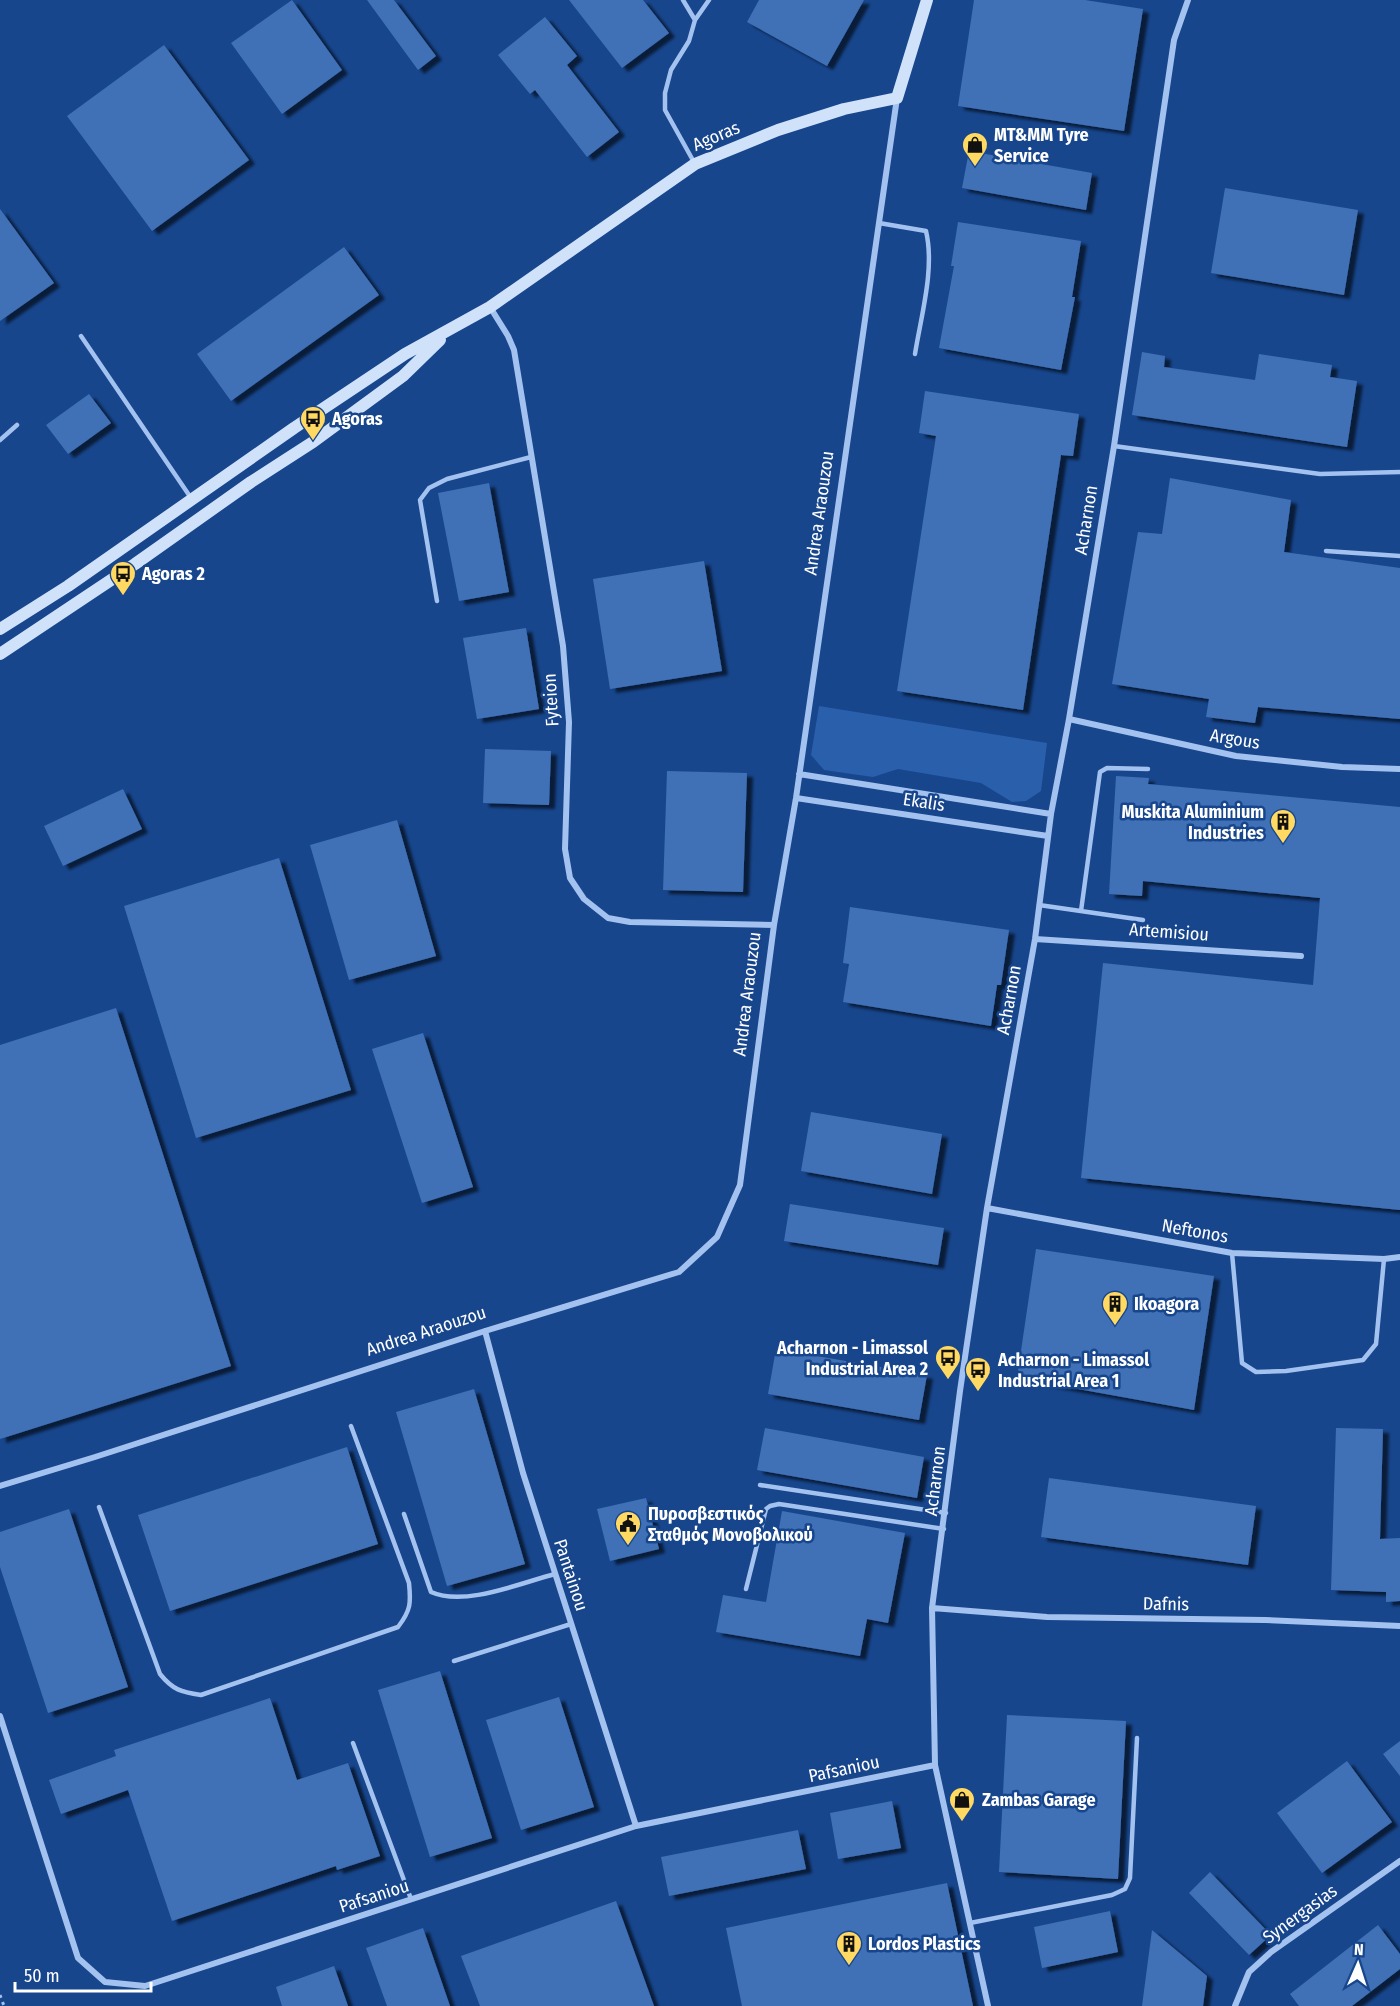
<svg xmlns="http://www.w3.org/2000/svg" width="1400" height="2006" font-family="'Fira Sans Condensed',sans-serif">
<style>
.green{fill:#2a5fac}
.building{fill:#4070b6;filter:url(#shadow)}
.lines{fill:none;stroke-linecap:round;stroke-linejoin:round}
.path{stroke:#a3c2ef;stroke-width:3;stroke-dasharray:3 4.5;stroke-linecap:butt}
.lane{stroke:#a3c2ef;stroke-width:4.5}
.street{stroke:#a3c2ef;stroke-width:6}
.secondary{stroke:#d0e1fa;stroke-width:12}
.labels{text-anchor:middle;stroke-width:5;stroke-linejoin:round;paint-order:stroke}
.poi-label{font-size:18px;font-weight:bold;fill:#fff;stroke:#17468d;text-anchor:start}
.street-label{font-size:18px;fill:#fff;stroke:#17468d}
</style>
<defs>
<filter id="shadow"><feDropShadow dx="6" dy="4" stdDeviation="1.5" flood-color="#0009"/></filter>
</defs>
<rect width="100%" height="100%" fill="#17468d"/>
<path class="green" d="M819 706 1047 743 1041 791 1026 801 1012 802 981 783 898 769 873 777 824 770 811 755Z"/>
<path class="building" d="M292 0 342 70 282 114 231 43Z
M367 0H394L436 56 418 70Z
M569 0H643L669 33 622 68Z
M759 0H864L827 66 747 22Z
M974 0H1085L1143 9 1124 131 958 106Z
M545 17 577 56 567 65 619 132 587 157 535 90 530 94 498 55Z
M164 45 249 160 152 231 67 116Z
M969 151 1092 173 1086 210 962 188Z
M1225 188 1358 210 1344 295 1211 273Z
M0 209 54 283 0 321Z
M958 222 1081 241 1072 297H1075L1061 370 939 348 954 266H951Z
M344 247 379 295 231 401 197 354Z
M1142 352 1165 356 1164 367 1255 380 1259 354 1332 365 1330 377 1357 381 1347 447 1132 415Z
M925 391 1079 414 1073 456 1061 455 1023 710 897 691 936 436 919 433Z
M89 394 111 423 68 454 46 425Z
M1170 478 1291 500 1284 552 1400 568V719L1258 707 1255 723 1206 717 1209 699 1112 684 1138 532 1162 534Z
M489 483 509 592 459 601 438 493Z
M704 561 722 671 610 689 593 579Z
M526 628 539 709 477 719 463 638Z
M485 749 551 751 549 805 483 803Z
M667 771 747 773 743 892 663 890Z
M1116 776 1149 778 1148 784 1400 807V1210L1081 1178 1103 963 1313 985 1320 898 1143 881 1142 896 1109 894Z
M123 789 142 829 63 866 44 826Z
M397 820 436 956 349 980 310 845Z
M279 858 351 1090 196 1138 124 906Z
M850 907 1009 930 1001 985H997L991 1026 843 1002 849 964 843 963Z
M116 1008 231 1366 0 1439V1045Z
M423 1033 473 1187 422 1203 372 1049Z
M811 1112 942 1134 932 1194 801 1171Z
M790 1204 944 1228 938 1265 784 1241Z
M1036 1249 1214 1276 1194 1410 1017 1378Z
M776 1349 927 1375 919 1420 768 1394Z
M474 1389 525 1564 447 1586 396 1412Z
M765 1428 924 1457 917 1498 757 1470Z
M1336 1428 1383 1429 1380 1539 1400 1538V1601L1386 1602V1592L1331 1590Z
M347 1447 378 1544 170 1611 138 1515Z
M1049 1478 1256 1506 1248 1565 1041 1537Z
M646 1498 659 1549 610 1561 597 1509Z
M69 1509 128 1687 48 1713 0 1567V1532Z
M782 1511 905 1533 888 1623 867 1619 860 1656 716 1632 723 1595 766 1602Z
M440 1671 492 1838 430 1857 378 1690Z
M559 1697 594 1807 521 1830 486 1720Z
M270 1698 297 1780 348 1763 380 1856 337 1870 336 1866 172 1921 128 1790 61 1814 49 1780 116 1756 114 1750Z
M1007 1715 1126 1721 1118 1879 999 1872Z
M1400 1741V1776L1383 1754Z
M1347 1761 1392 1822 1322 1873 1277 1813Z
M892 1801 901 1848 838 1859 830 1813Z
M798 1830 806 1869 669 1896 661 1857Z
M1210 1872 1271 1935 1249 1955 1189 1893Z
M947 1883 973 2006H742L726 1928Z
M616 1901 654 2006H480L461 1956Z
M1110 1911 1118 1952 1042 1968 1034 1927Z
M1378 1925 1400 1954V1969L1352 2006H1299L1290 1994Z
M423 1928 450 2006H387L366 1948Z
M1152 1930 1207 1976 1203 2006H1142Z
M334 1966 348 2006H282L276 1987Z"/>
<g class="lines">
<path class="path" d="M0 1995 4 2006"/>
<path class="lane" d="M683 0 695 20 689 41 671 70 665 93V110L695 164
M695 20 709 0
M879 223 926 231C935 269 921 316 915 354
M81 336 191 498
M0 440 17 425
M1114 446 1320 474 1400 472
M1326 551 1400 556
M437 601 420 500 429 488 447 479 531 457
M1039 905 1143 920
M1081 911 1100 772 1107 768 1148 769
M1232 1253 1242 1363 1256 1372 1286 1371 1363 1360 1376 1344 1384 1259
M760 1485 946 1513
M99 1507 160 1674C173 1690 181 1692 201 1695L398 1627C411 1610 411 1603 409 1583L351 1426
M404 1514 431 1592C465 1607 520 1583 555 1574
M746 1589 766 1509 770 1506 779 1504 944 1529
M454 1661 571 1624
M353 1743 411 1899
M970 1923 1112 1895 1125 1889 1130 1878 1137 1738"/>
<path class="street" d="M490 307 508 336 514 350 563 646 569 722 565 849 570 878 584 899 608 918 630 922 774 925
M1069 719 1236 756 1342 767 1400 769
M799 774 1051 814
M796 798 1048 836
M1035 939 1301 956
M987 1208 1232 1253 1384 1259 1400 1257
M485 1331 523 1473 636 1826
M0 1486 95 1457 485 1331 679 1272 717 1237 740 1185 774 925 796 798 897 98
M932 1608 1047 1617 1265 1620 1400 1626
M0 1716 78 1958 105 1982 145 1986 636 1826 935 1765
M988 2006 935 1765 932 1608 960 1391 987 1208 1035 939 1051 814 1069 719 1114 446 1174 40 1188 0
M1235 2006 1249 1972 1271 1952 1400 1861"/>
<path class="secondary" d="M0 629 68 586 294 428 405 354 490 307 695 164 778 130 844 109 897 98 927 0
M0 654 135 564 251 482 313 442 403 376 440 340"/>
</g>
<defs>
<symbol id="shop-pin" viewBox="-11 -11 22 30"><path d="M0 17L-7.5 6A9.5 9.5 0 1 1 7.5 6Z" fill="#ffd961" stroke="#17468d"/><path d="M-5-2.5h2.3a2.7 3.5 0 0 1 5.4 0H5L5.5 6h-11ZM-1.5-2.5h3a1.5 2.3 0 0 0-3 0Z" fill="#111"/></symbol>
<symbol id="bus-pin" viewBox="-11 -11 22 30"><path d="M0 17L-7.5 6A9.5 9.5 0 1 1 7.5 6Z" fill="#ffd961" stroke="#17468d"/><path d="M-5-6H5V4H4V6H2V4H-2V6H-4V4H-5ZM-3.5-4V0h7V-4ZM-3.5 1.2v1.5H-2V1.2ZM2 1.2v1.5H3.5V1.2Z" fill="#111"/></symbol>
<symbol id="building-pin" viewBox="-11 -11 22 30"><path d="M0 17L-7.5 6A9.5 9.5 0 1 1 7.5 6Z" fill="#ffd961" stroke="#17468d"/><path d="M-4-6H4V6H1V3H-1V6H-4ZM-2.5-4.3h1.7v1.8h-1.7ZM.8-4.3h1.7v1.8H.8ZM-2.5-1h1.7V.8h-1.7ZM.8-1h1.7V.8H.8Z" fill="#111"/></symbol>
<symbol id="civic-pin" viewBox="-11 -11 22 30"><path d="M0 17L-7.5 6A9.5 9.5 0 1 1 7.5 6Z" fill="#ffd961" stroke="#17468d"/><path d="M-.6-6.5H3V-4.5H.6V-3L4-1V1h2V6H-6V1h2V-1L-.6-3ZM-1.2 2.5V6h2.4V2.5Z" fill="#111"/></symbol>
</defs>
<g fill-rule="evenodd">
<use href="#shop-pin" x="960" y="130" width="30" height="40"/>
<use href="#bus-pin" x="298" y="404" width="30" height="40"/>
<use href="#bus-pin" x="108" y="559" width="30" height="40"/>
<use href="#building-pin" x="1268" y="807" width="30" height="40"/>
<use href="#building-pin" x="1100" y="1289" width="30" height="40"/>
<use href="#bus-pin" x="933" y="1343" width="30" height="40"/>
<use href="#bus-pin" x="963" y="1355" width="30" height="40"/>
<use href="#civic-pin" x="613" y="1509" width="30" height="40"/>
<use href="#shop-pin" x="947" y="1785" width="30" height="40"/>
<use href="#building-pin" x="834" y="1929" width="30" height="40"/>
</g>
<g class="labels">
<g class="poi-label">
<text x="994" y="141">MT&amp;MM Tyre<tspan x="994" dy="21">Service</tspan></text>
<text x="332" y="425">Agoras</text>
<text x="142" y="580">Agoras 2</text>
<text x="1264" y="818" text-anchor="end">Muskita Aluminium<tspan x="1264" dy="21">Industries</tspan></text>
<text x="1134" y="1310">Ikoagora</text>
<text x="928" y="1354" text-anchor="end">Acharnon - Limassol<tspan x="928" dy="21">Industrial Area 2</tspan></text>
<text x="998" y="1366">Acharnon - Limassol<tspan x="998" dy="21">Industrial Area 1</tspan></text>
<text x="648" y="1520">Πυροσβεστικός<tspan x="648" dy="21">Σταθμός Μονοβολικού</tspan></text>
<text x="982" y="1806">Zambas Garage</text>
<text x="868" y="1950">Lordos Plastics</text>
</g>
<g class="street-label">
<text transform="translate(716 136) rotate(-23)" y="6">Agoras</text>
<text transform="translate(819 513) rotate(-82)" y="6">Andrea Araouzou</text>
<text transform="translate(1086 520) rotate(-81)" y="6">Acharnon</text>
<text transform="translate(551 700) rotate(-93)" y="6">Fyteion</text>
<text transform="translate(1235 739) rotate(9)" y="6">Argous</text>
<text transform="translate(924 802) rotate(9)" y="6">Ekalis</text>
<text transform="translate(1169 932) rotate(4)" y="6">Artemisiou</text>
<text transform="translate(747 994) rotate(-83)" y="6">Andrea Araouzou</text>
<text transform="translate(1009 1000) rotate(-80)" y="6">Acharnon</text>
<text transform="translate(1195 1231) rotate(10)" y="6">Neftonos</text>
<text transform="translate(426 1331) rotate(-18)" y="6">Andrea Araouzou</text>
<text transform="translate(935 1481) rotate(-83)" y="6">Acharnon</text>
<text transform="translate(571 1575) rotate(72)" y="6">Pantainou</text>
<text transform="translate(1166 1604) rotate(1)" y="6">Dafnis</text>
<text transform="translate(844 1769) rotate(-12)" y="6">Pafsaniou</text>
<text transform="translate(374 1896) rotate(-18)" y="6">Pafsaniou</text>
<text transform="translate(1300 1914) rotate(-36)" y="6">Synergasias</text>
</g>
</g>
<g transform="translate(1358 1964) rotate(3)" stroke="#17468d" stroke-width="4.5" paint-order="stroke">
<path d="M0-4.5L10 22L0 15L-10 22Z" fill="#ffffff"/>
<text y="-9" font-size="16" font-weight="bold" text-anchor="middle" fill="#ffffff">N</text>
</g>
<path d="M15 1982v9h136v-9" fill="none" stroke="#ffffff" stroke-width="3"/>
<text x="24" y="1982" font-size="18" fill="#ffffff" stroke="#17468d" stroke-width="4.5" paint-order="stroke">50 m</text>
</svg>
